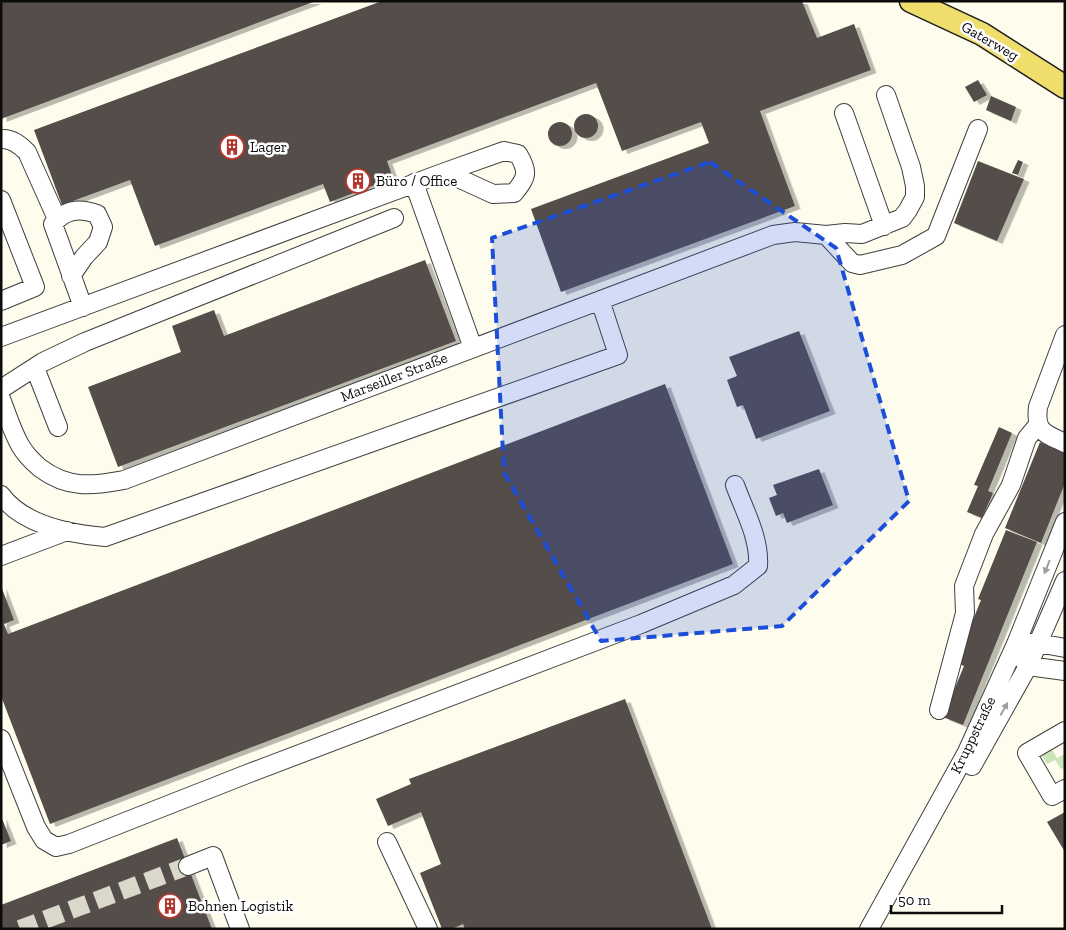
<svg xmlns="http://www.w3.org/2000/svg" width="1066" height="930" font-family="'Zilla Slab',serif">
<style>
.green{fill:#cbe5b9}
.building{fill:#544e49;filter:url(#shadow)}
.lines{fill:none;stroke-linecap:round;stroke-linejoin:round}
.minor-tunnel{stroke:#dad8ca;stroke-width:18;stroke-dasharray:18 9;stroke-linecap:butt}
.minor-casing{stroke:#3f3f3f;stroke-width:20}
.major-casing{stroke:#1d1d1d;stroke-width:25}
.minor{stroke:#fff;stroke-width:18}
.major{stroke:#efde6b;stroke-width:22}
.oneway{fill:#9e9e9e}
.marked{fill:#1d4ed8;fill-opacity:0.2;stroke:#1d4ed8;stroke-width:4;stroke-dasharray:10 6;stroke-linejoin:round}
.labels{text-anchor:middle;stroke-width:5;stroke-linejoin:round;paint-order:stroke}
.street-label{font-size:15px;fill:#0c0c0c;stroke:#fff}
.poi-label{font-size:15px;fill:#0c0c0c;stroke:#fff;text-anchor:start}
</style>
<defs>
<filter id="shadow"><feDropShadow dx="5.5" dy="3" stdDeviation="0" flood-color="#0004"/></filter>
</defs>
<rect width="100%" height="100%" fill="#fefcec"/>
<path class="green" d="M1052 750 1057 758 1065 754V767L1061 769 1055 760 1047 764 1042 756Z"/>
<path class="building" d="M1 1H316L1 119Z
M382 1H802L817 38 854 24 871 70 760 111 795 206 561 292 531 209 709 143 701 122 622 151 596 83 387 161 393 178 330 202 323 184 155 246 130 180 62 205 34 130Z
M978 80 987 95 974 102 965 87Z
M991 96 1016 107 1011 121 986 110Z
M574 126a12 12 0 1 1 24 0a12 12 0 1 1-24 0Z
M548 134a12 12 0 1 1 24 0a12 12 0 1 1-24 0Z
M1018 160 1023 162 1018 175 1012 173Z
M978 161 1024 179 997 241 954 223Z
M425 260 456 341 118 467 88 387 181 352 172 326 214 310 224 336Z
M799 331 830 411 756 439 743 405 737 407 727 380 737 376 729 357Z
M665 384 733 564 50 824 1 696V586L14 620 4 624 8 634Z
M999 427 1012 433 988 491 993 493 982 518 967 512 978 486 974 485Z
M1040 442 1065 452V483L1041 543 1005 528Z
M819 469 833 505 787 523 783 513 776 516 769 498 777 495 773 485Z
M1006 530 1037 542 963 725 943 717 964 666 956 662 981 600 978 599Z
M625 699 712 929H465L463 924 452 929H442L420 873 441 864 421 812 388 826 376 799 411 784 409 779Z
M1065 812V852L1047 822Z
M1 816 11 841 1 845Z
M177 838 212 929H1V905Z"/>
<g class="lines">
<path class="minor-tunnel" d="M20 929 188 866"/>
<defs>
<path id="minor" d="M844 113 884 226
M1 139C12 138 20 145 27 152L57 219
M414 183 473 348
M1 200 35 287 1 301
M826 235 852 263 860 265 902 255 936 236 978 129
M71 276 84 257 98 242 103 227 97 214C79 208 65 209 53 224L83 307
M1065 335 1038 407C1035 432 1044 433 1065 443
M1 337 445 172 504 151 518 154C529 172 527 178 514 193L493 194 445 172
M35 368 58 427
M1 389 43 362 85 342 394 218
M1 399C7 414 12 431 20 445 25 454 33 462 40 468 68 489 92 486 124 480L773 235 795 232 826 235 845 233 862 234 902 218 908 210 915 197V186L911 167 886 95
M1 495C23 525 70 534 105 537L618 355 600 300
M1 556 67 531
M1028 643H1038L1065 648
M1022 658 1028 666 1065 671
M939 710 965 613 964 586 984 534 1011 485 1027 438 1038 425
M1065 731 1027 753 1052 796 1065 789
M1 739 36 827 44 840 56 847 69 844 247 774 641 624 734 585 758 566C760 538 744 510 735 485
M972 766 1028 666 1065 581
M387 842 428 929
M188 866 213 856 240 929
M869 929 967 752 1016 644 1065 522"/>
<path id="major" d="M911 1 982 34 1065 87"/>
</defs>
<use href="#minor" class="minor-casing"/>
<use href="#major" class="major-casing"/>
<use href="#minor" class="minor"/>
<use href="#major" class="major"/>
</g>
<defs><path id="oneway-solid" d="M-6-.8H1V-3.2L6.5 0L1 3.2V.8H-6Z" transform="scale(1.25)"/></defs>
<g class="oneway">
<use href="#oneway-solid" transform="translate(1047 567) rotate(112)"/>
<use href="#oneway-solid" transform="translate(1004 709) rotate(-61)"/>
</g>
<path class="marked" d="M710 162 836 248 909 501 782 626 601 641 504 473 492 238Z"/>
<defs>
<symbol id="building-ring" viewBox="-11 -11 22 22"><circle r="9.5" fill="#fff" stroke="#b1372e" stroke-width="1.5"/><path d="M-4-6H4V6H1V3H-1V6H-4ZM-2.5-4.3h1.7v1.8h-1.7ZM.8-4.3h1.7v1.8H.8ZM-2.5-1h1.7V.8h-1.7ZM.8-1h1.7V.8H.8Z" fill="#b1372e"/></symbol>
</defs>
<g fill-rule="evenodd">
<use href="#building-ring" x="218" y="133" width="28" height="28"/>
<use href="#building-ring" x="344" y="167" width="28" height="28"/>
<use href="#building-ring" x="156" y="892" width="28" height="28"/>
</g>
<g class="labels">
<g class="street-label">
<text transform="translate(990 41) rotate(30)" y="5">Gaterweg</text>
<text transform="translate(394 377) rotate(-21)" y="5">Marseiller Straße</text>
<text transform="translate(973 735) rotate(-64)" y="5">Kruppstraße</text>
</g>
<g class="poi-label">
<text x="250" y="152">Lager</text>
<text x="376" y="186">Büro / Office</text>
<text x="188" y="911">Bohnen Logistik</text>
</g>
</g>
<rect width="1066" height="930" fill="none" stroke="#0c0c0c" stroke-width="5"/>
<path d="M891 905v8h111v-8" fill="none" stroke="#0c0c0c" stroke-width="2.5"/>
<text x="898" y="905" font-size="15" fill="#0c0c0c" stroke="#ffffff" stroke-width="4" paint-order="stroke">50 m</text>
</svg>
